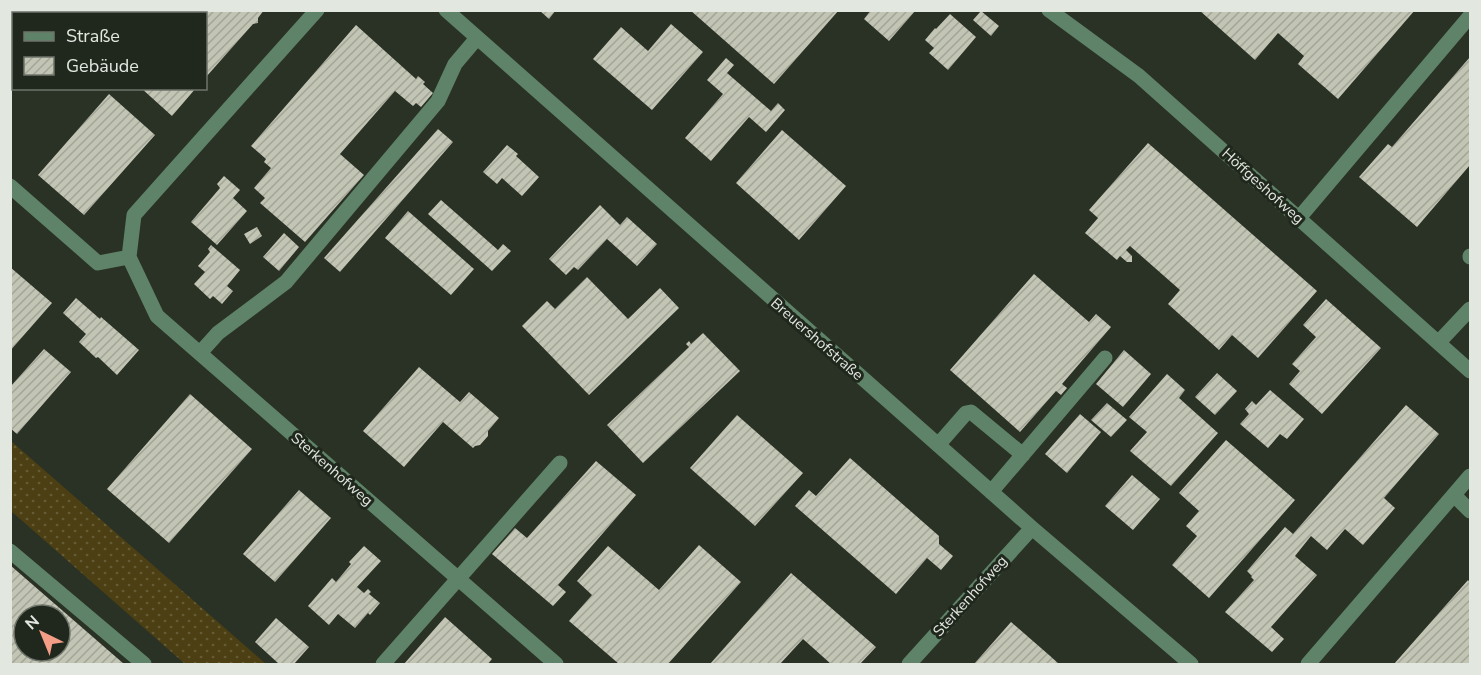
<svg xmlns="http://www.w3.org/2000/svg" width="1481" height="675" font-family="'Nunito Sans',sans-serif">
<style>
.grass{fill:url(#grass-dots)}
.building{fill:url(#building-hatch);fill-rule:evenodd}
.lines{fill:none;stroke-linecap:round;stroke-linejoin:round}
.minor{stroke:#5e8368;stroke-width:15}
.labels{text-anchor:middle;stroke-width:6;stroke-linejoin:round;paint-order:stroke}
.street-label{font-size:15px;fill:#e2e7e0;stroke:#20271c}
</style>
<defs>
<pattern id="grass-dots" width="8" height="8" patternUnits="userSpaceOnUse" patternTransform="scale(1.5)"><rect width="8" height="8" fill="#4b3f13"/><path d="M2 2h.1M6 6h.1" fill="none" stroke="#655b35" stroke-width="1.8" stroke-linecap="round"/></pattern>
<pattern id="building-hatch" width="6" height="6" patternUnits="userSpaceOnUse" patternTransform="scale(1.5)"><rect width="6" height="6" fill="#c2c5b4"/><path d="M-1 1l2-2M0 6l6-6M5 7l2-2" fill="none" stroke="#a2a598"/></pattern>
</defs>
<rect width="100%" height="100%" fill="#2a3125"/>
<path class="grass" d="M11 441 266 664H185L11 511Z"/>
<path class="building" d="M14 10H37L34 14H17Z
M144 10H264L258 18V23L253 24 206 77V14H141Z
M539 10H556L549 19Z
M690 10H839L774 84Z
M871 10H916L889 41 864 19Z
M1199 10H1415L1338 99 1298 64 1304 56 1278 33 1255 60Z
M981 11 999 26 991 36 973 20Z
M950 14 976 37 948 70 929 53 934 48 925 40 935 28 936 29Z
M671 24 703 52 652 110 593 59 621 27 648 51Z
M10 25 14 27V50L10 54Z
M356 25 416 79 418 76 425 82 423 84 433 93 421 107 416 103 413 106 395 91 340 154 364 175 305 242 260 203 265 198 254 188 271 168 264 162 266 159 251 146Z
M1470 57V165L1417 227 1359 177 1388 144 1392 147Z
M726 58 734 65 727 73 771 111 778 103 785 110 766 132 749 117 711 161 685 138 723 94 707 80Z
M141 88H196L172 116Z
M109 94 155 135 84 215 38 175Z
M438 129 453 142 340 272 324 258Z
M782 130 846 186 799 240 736 183Z
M1148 143 1317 291 1258 358 1232 335 1219 350 1168 304 1180 290 1130 246 1126 250 1132 256V262H1127L1120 256 1117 260 1085 233 1098 218 1089 210Z
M507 145 518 154 516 156 539 177 522 196 502 178 497 184 483 172Z
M224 176 240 190 233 198 247 211 217 245 191 222 220 188 217 184Z
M441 200 498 250 503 244 511 251 492 271 428 214Z
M600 205 620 225 627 217 657 244 637 266 607 239 578 270 574 267 566 275 549 259Z
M408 211 474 269 451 295 385 238Z
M257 227 262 236 250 244 244 234Z
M284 233 299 247 279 271 263 257Z
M211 245 240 270 227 286 233 291 222 304 213 296 210 299 194 284 205 272 198 266 210 252 208 249Z
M10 267 52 303 10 351Z
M1034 274 1089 322 1096 314 1111 327 1062 384 1067 388 1061 395 1056 391 1020 432 950 370Z
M587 277 628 319 660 288 679 308 589 395 522 326 547 301 555 309Z
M76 298 100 319 101 317 139 350 117 375 98 357 96 358 79 342 86 334 63 313Z
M1326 299 1381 348 1322 414 1289 384 1300 371 1292 364 1316 337 1303 325Z
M703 333 740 371 643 463 607 425 689 347 686 344 689 341 691 344Z
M44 349 71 372 17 434 10 428V387Z
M1124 350 1151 374 1123 407 1096 384Z
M419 367 460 402 469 392 499 418 488 431V436L480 445 475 446 473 448 443 422 404 467 363 431Z
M1217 373 1237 391 1215 415 1195 397Z
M1167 374 1185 390 1179 398 1218 433 1171 486 1130 451 1147 432 1129 417Z
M1270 390 1304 419 1287 439 1280 434 1268 448 1240 424 1249 414 1245 409 1252 401 1256 405Z
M190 394 252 449 169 543 107 489Z
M1107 403 1127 420 1111 437 1091 420Z
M1406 405 1439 434 1384 498 1395 508 1363 545 1345 529 1327 550 1311 536 1295 556 1317 575 1271 627 1284 639 1272 652 1225 612 1254 580 1251 577 1252 576 1247 571 1285 527 1293 534Z
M1080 414 1101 432 1067 473 1045 454Z
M737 415 803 473 755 526 690 468Z
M1226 440 1295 500 1209 598 1172 565 1197 536 1186 526 1199 511 1179 493Z
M850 458 939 536V544L953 556 941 570 927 558 896 594 795 506 809 490 816 496Z
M596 461 636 495 558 585 566 592 553 606 492 554 515 528 527 538Z
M1132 475 1160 499 1133 530 1105 506Z
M299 490 331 518 275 582 243 554Z
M699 545 741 582 668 664H619L569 621 592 595 577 581 608 546 659 590Z
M364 546 381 561 357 587 364 593 368 589 371 592 369 594 380 603 370 615 368 613 355 628 338 614 329 625 308 606 332 578 336 582 351 564 349 562Z
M10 565 124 664H10ZM24 615H60V651H24Z
M791 573 876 647 860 664H831L803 639 780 664H710Z
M1468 580 1470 583V664H1394Z
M445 617 492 659 488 664H404Z
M276 618 309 647 294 664H279L255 642Z
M1011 622 1049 655 1059 664H974Z"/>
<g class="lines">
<path class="minor" d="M317 10 134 215 129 257 157 316 556 664
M446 10 1032 528 1191 664
M1049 10 1139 76 1470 371
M10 186 98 263 129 257
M1299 218 1470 16
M1470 256V257
M1439 342 1470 309
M200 353 218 333 286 282 438 101 455 64 477 38
M938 445 966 413 971 412 1023 455
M991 492 1105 358
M1454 495 1470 511
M10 551 144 664
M383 664 560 463
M909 664 1032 528
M1308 664 1470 476"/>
</g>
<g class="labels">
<g class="street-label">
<text transform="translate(1263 186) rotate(42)" y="5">Höffgeshofweg</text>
<text transform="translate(817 339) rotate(41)" y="5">Breuershofstraße</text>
<text transform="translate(332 469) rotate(41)" y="5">Sterkenhofweg</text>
<text transform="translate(970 596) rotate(-48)" y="5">Sterkenhofweg</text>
</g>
</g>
<rect width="1481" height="675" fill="none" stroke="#e2e7e0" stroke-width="24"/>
<rect x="12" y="12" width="195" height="78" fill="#20271c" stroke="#6e746a" stroke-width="1.5"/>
<rect x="24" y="32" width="30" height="9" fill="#5e8368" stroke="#6e746a" stroke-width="1.5"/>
<text x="66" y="42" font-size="18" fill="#e2e7e0">Straße</text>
<rect x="24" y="57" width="30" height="18" fill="url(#building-hatch)" stroke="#6e746a" stroke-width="1.5"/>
<text x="66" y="72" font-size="18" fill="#e2e7e0">Gebäude</text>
<g transform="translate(42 633) rotate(317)"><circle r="28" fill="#20271c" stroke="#6e746a" stroke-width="1.5"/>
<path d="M0-4.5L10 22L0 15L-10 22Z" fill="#f49e87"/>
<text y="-9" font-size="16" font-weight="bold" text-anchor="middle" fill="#e2e7e0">N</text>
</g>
</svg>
